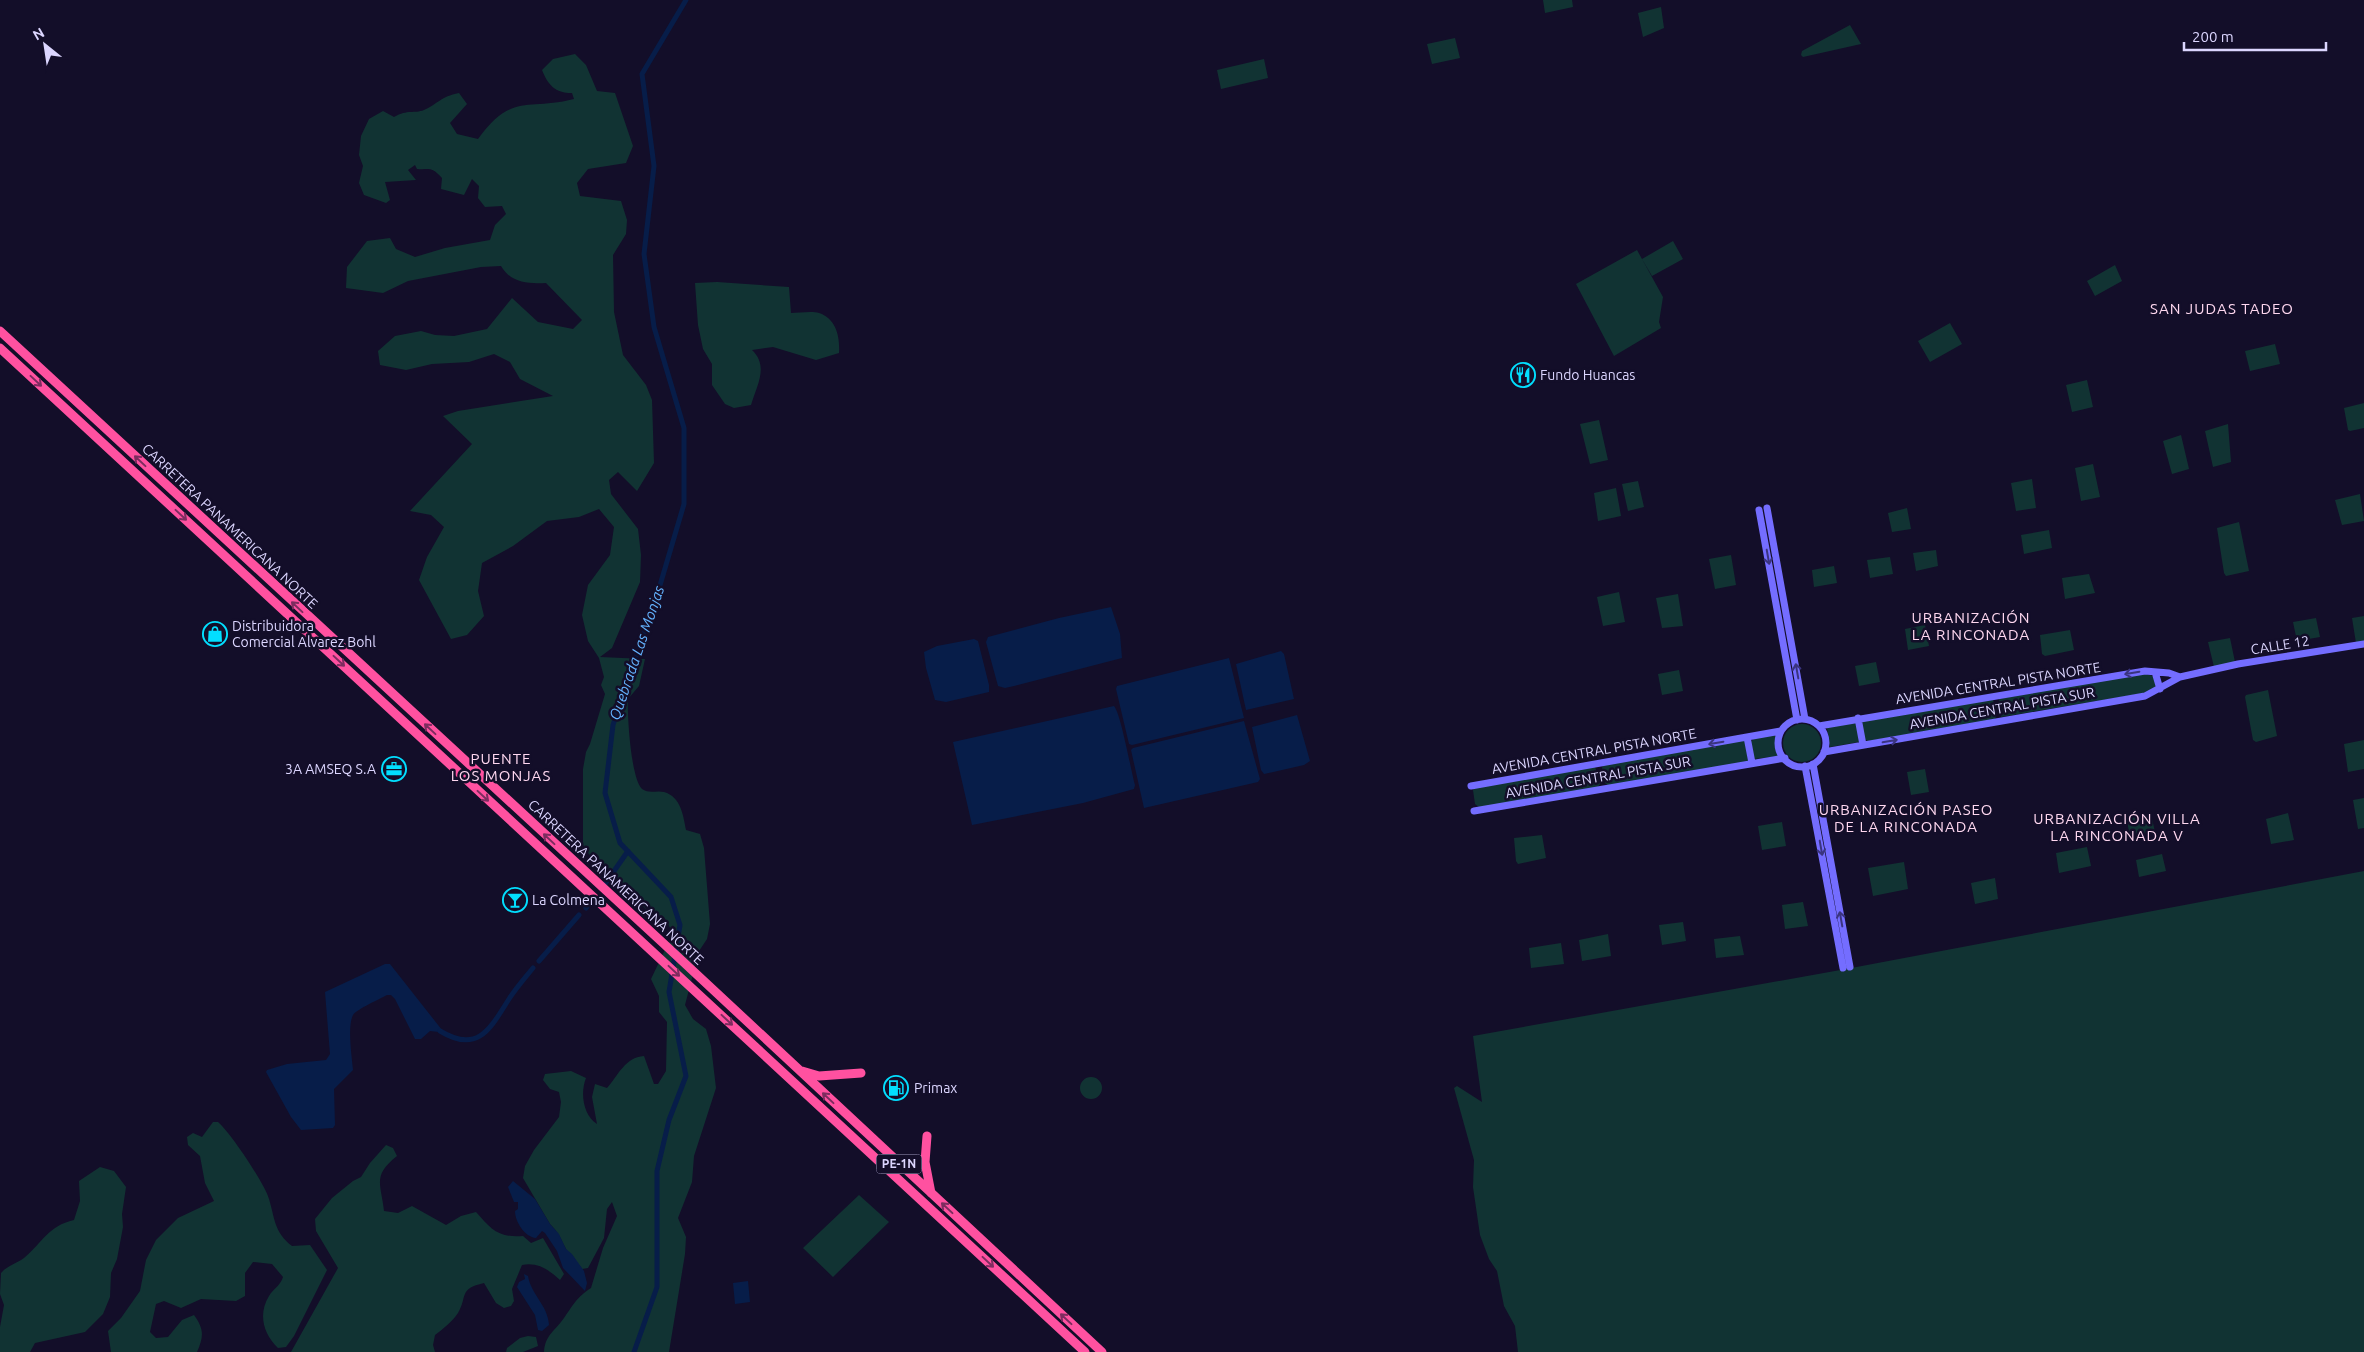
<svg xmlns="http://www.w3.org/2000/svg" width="2364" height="1352" font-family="Ubuntu,sans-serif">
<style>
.green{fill:#133}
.water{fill:#071d49}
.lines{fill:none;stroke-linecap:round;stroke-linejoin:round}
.canal{stroke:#071d49;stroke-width:5}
.secondary{stroke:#746dff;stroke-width:7}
.highway{stroke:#ff51a0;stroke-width:9}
.oneway{stroke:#7d2c5f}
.oneway2{stroke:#3a347f}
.labels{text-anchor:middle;stroke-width:5;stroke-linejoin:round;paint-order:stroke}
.shield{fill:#130e29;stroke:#a09abf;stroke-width:1}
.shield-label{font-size:12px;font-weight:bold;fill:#dcd6ff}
.poi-label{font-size:14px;fill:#dcd6ff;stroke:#130e29;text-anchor:start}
.street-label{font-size:14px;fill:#dcd6ff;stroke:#130e29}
.neighbourhood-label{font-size:15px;letter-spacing:1px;fill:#ffd8f0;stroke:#130e29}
.water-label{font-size:15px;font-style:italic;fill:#64b3ff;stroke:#130e29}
</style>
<rect width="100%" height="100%" fill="#130e29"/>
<path class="green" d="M1543 0H1572L1573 7 1545 13Z
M1661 7 1664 28 1643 37 1638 13Z
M1850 25 1861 44 1803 57 1801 55 1802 51Z
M1455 38 1460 58 1432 64 1427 44Z
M575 54 586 65 597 91 615 93 633 146 626 163 588 169 577 183 580 196 621 201 627 220 626 234 613 255 614 312 623 355 646 385 652 400 654 463 637 491 618 472 609 480 611 494 638 529 641 555 640 582 612 648 600 657 645 659 639 686 628 699C627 715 631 779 642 789 649 794 657 790 664 792 681 797 683 815 686 830L700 834 704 848 710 924 707 939 699 951 685 1005 693 1019 706 1029 711 1046 716 1088 694 1156 692 1182 678 1218 686 1237 685 1254 669 1352H544C545 1335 555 1331 564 1318 574 1304 576 1298 591 1288L603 1248 617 1216 612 1202 607 1209 604 1238 588 1268 582 1269C578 1263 567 1252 565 1247 560 1237 558 1232 550 1224L523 1178 525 1166 534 1150 559 1117 561 1102 559 1092 550 1089 543 1080 545 1074 571 1071 586 1078C580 1093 583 1115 597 1124L592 1097 595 1084 607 1088C618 1076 625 1057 644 1056L654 1084H658L666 1071 667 1022 659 1012V996L651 979 673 933 664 917 649 913 632 893 592 859 583 845V769L586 752 590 744 605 694 601 685 604 677 599 658 588 641 582 615 588 585 610 555 614 527 599 509 579 517 547 521 513 546 482 563 478 591 484 616 467 635 451 639 419 580 427 557 444 527 431 515 410 511 472 444 443 416 458 411 553 396 520 379 510 362 494 354 469 362 432 364 406 370 380 365 378 351 395 336 421 331 435 335 454 336 487 329 512 298 538 322 573 329 582 320 546 283C528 284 511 283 501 266L481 267 408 281 383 293 346 288 347 267 367 241 390 238 396 249 415 257 445 248 490 240 495 225 506 214 502 206 485 207 478 198 479 186 472 179 464 195 441 189 442 178C431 166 430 170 417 169L415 165 408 170 416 180 385 182 390 200 386 203 364 195 359 183 363 166 359 155 361 136 369 119 383 111 394 117C408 109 414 114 424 110 439 103 440 97 459 93L467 104 450 123 457 134 478 139C512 92 527 111 574 99L572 93C555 93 548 85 542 70L553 59Z
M1264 59 1268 78 1221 89 1217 70Z
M1673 241 1683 259 1652 276 1642 259Z
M1637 250 1663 297 1659 322 1661 328 1614 356 1576 284Z
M2115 265 2122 281 2095 296 2087 281Z
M717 282 789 287 791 313C799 313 812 311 819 313 837 319 840 338 839 353L816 360 773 347 752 350C769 366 757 385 751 405L734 408 725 404 712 385V364L703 349 698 325 695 283Z
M1950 323 1962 344 1930 362 1918 341Z
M2275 344 2280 364 2250 371 2245 351Z
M2087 380 2093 407 2072 412 2066 385Z
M2364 403V428L2350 431 2348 430 2344 408Z
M1599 420 1608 460 1590 464 1580 424Z
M2228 424 2231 462 2213 467 2205 431Z
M2181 435 2189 469 2172 474 2163 441Z
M2093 464 2100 497 2081 501 2075 468Z
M2032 479 2036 508 2016 511 2011 483Z
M1638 481 1644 507 1628 511 1622 484Z
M1616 488 1621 516 1598 521 1594 493Z
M2360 494 2364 521 2342 525 2335 500Z
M1907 508 1911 529 1892 532 1888 513Z
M2239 522 2249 571 2226 576 2224 573 2217 528Z
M2049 530 2052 548 2024 554 2021 535Z
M1936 550 1938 566 1916 571 1913 553Z
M1731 555 1736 585 1715 589 1709 559Z
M1890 557 1893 574 1870 578 1867 560Z
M1834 566 1837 583 1814 587 1812 570Z
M2089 574 2095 593 2065 599 2062 578Z
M1619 592 1625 622 1603 626 1597 597Z
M1678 594 1683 626 1662 628 1656 598Z
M2364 616V641L2356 643 2352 618Z
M2316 618 2320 637 2297 641 2293 622Z
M1925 625 1929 646 1908 650 1905 629Z
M2070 630 2074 650 2045 656 2042 654 2040 635Z
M2230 638 2235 662 2214 667 2208 642Z
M1876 662 1880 682 1859 686 1855 666Z
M1679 670 1683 691 1662 695 1658 674Z
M2144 673 2155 677 2158 684 2151 692 2001 717 1999 699Z
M2268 690 2277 736 2256 742 2253 740 2245 697 2246 695Z
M1993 699 1996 717 1994 720 1868 741 1864 739 1862 721Z
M1857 723 1859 742 1830 747 1827 727Z
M1783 743a19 19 0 1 1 38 0a19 19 0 1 1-38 0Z
M1778 735 1777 747 1781 756 1754 759 1751 742 1754 738Z
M1740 740 1745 741 1748 760 1747 762 1609 786 1605 783 1602 768 1603 765Z
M2364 740V769L2348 772 2344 744Z
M1595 767 1601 783 1597 788 1480 808 1475 804 1473 790 1476 786Z
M1925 769 1929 792 1911 795 1907 772Z
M2364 798V828L2358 829 2353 800Z
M2288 813 2294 840 2271 844 2266 819Z
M2151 814 2155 832 2130 836 2126 817Z
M1782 822 1786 846 1762 850 1758 826Z
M1542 835 1546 858 1518 864 1516 861 1514 838Z
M2087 847 2091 866 2059 873 2056 853Z
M2162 854 2166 871 2139 877 2136 860Z
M1904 862 1908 889 1873 896 1868 868Z
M2364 871V1352H1518L1515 1326 1504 1306 1497 1271 1489 1259 1480 1235 1473 1187 1474 1160 1454 1088 1457 1086 1482 1102 1473 1036 1846 969Z
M1995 878 1998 899 1975 904 1971 883Z
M1803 902 1808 926 1785 929 1782 905Z
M1683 922 1686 941 1662 945 1659 925Z
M1608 934 1611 956 1582 961 1579 940Z
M1740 936 1744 955 1716 958 1714 939Z
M1561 943 1564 964 1531 968 1529 948Z
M1080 1088a11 11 0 1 1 22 0a11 11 0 1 1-22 0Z
M213 1122H218C230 1132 265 1184 269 1199 275 1219 274 1232 292 1246L310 1245 327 1270 294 1336 286 1347 278 1348C263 1334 258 1314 269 1296 273 1289 281 1285 283 1277L272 1264 253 1262 245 1273V1296L236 1301 201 1299 181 1308 164 1301 156 1304 150 1332 156 1338 168 1337 182 1320 194 1315C204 1329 204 1336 197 1352H111L108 1331 121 1318 140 1291 146 1260 156 1240 178 1218 214 1201 205 1183 200 1156 188 1145 187 1137 193 1133 202 1137Z
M386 1145 393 1148 397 1156C372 1176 381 1183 384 1211L398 1213 412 1206 446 1225 461 1216 476 1212C491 1229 498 1238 523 1236L531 1243 543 1238 564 1274 560 1280C549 1270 538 1262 522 1265L512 1289 514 1301 511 1306 504 1308 496 1303 484 1283C458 1289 468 1296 458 1313 452 1322 444 1328 435 1335L433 1345 435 1352H291L338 1268 316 1231 315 1219 332 1198 353 1181 361 1177 370 1163Z
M100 1167 114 1171 126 1187 122 1214 123 1227 117 1259 111 1273 110 1297 103 1314 85 1332 35 1343 30 1352H0V1327L4 1305 0 1294 1 1273C8 1265 16 1264 24 1258 43 1242 48 1226 74 1220L80 1201 79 1181Z
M859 1195 889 1222 833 1277 803 1248Z
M528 1336 536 1337 538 1346 523 1352H506L507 1348 520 1338Z"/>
<path class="water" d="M1111 607 1120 634 1122 658 1014 686 1005 688 998 686 986 642 988 637 1059 618Z
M974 639 978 641 989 685V692L946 702 935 700 926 668 924 652 937 646Z
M1281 651 1284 654 1294 699 1246 710 1236 664Z
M1229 658 1244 718 1132 745 1129 744 1116 689 1117 686Z
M1114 706C1121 714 1131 771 1135 785L1134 789 1083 803 972 825 953 742Z
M1297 715 1310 761 1304 765 1264 774 1261 770 1252 727Z
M1244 721 1260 779 1258 782 1144 808 1131 750 1133 748Z
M385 964H390L442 1030 439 1032 430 1031 421 1039H415L395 999 391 995H387C380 999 357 1009 353 1015 347 1027 352 1057 353 1070L334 1089 335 1125 333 1128 301 1130 291 1117 266 1072 267 1070 287 1064 326 1060 330 1054 325 992Z
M513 1181 535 1199 550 1224 559 1234 566 1249 572 1254 584 1271 587 1283 585 1291 563 1268 557 1251 545 1233 542 1231 536 1238C525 1237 515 1222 515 1211L518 1209V1202H514L508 1187Z
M524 1274 528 1276C531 1295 548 1305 549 1325L542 1331 538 1330 535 1315 517 1287 519 1282 525 1279Z
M748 1281 750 1302 735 1304 733 1283Z"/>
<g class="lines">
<path class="canal" d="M605 884 628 851
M586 908 590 902
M539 961 579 915
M440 1031C478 1054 490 1029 509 999 516 988 524 979 533 968
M634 1352 657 1287V1171L669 1120 686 1076 669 992 680 925 671 897 620 843 605 793 613 725 658 592 684 504V428L654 327 644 254 654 166 642 74 686 0"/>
<path class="secondary" d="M1767 508 1805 719
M1759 510 1797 720
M2155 672 2160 689
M1858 718 1863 745
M1778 743a24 24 0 1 1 48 0a24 24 0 1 1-48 0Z
M1819 726 2145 671 2169 673 2180 677
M1747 737 1752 763
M1824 752 2145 696 2180 677 2238 664 2364 644
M1813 764 1850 967
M1805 766 1843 968
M1471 786 1781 731
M1474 811 1785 758"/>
<path class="highway" d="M0 331 663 943 1102 1352
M0 348 1085 1352
M802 1071 819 1076 861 1073
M927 1136 925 1162 931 1193"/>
</g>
<defs><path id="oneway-shaft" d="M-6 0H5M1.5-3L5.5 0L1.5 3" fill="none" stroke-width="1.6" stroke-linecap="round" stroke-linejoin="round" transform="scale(1.25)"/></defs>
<g class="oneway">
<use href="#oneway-shaft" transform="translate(36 381) rotate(43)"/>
<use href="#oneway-shaft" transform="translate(140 461) rotate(-137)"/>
<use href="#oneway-shaft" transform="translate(181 515) rotate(43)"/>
<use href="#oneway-shaft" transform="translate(297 607) rotate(-137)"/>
<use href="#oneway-shaft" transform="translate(339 661) rotate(43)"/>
<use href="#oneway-shaft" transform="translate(430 729) rotate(-137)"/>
<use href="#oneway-shaft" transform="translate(483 796) rotate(43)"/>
<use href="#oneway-shaft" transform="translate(549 839) rotate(-137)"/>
<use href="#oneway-shaft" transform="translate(674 971) rotate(43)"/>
<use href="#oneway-shaft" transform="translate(727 1020) rotate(43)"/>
<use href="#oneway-shaft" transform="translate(828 1098) rotate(-137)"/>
<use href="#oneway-shaft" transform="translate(947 1208) rotate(-137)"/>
<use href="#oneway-shaft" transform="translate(988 1262) rotate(43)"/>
<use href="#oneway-shaft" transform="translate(1066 1319) rotate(-137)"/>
</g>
<g class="oneway2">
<use href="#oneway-shaft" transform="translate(1768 557) rotate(80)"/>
<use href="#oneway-shaft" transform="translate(1797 671) rotate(-100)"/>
<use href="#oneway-shaft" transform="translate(2132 673) rotate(170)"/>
<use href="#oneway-shaft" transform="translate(1890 741) rotate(-10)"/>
<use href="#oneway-shaft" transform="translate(1716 743) rotate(170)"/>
<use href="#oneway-shaft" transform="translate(1821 848) rotate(80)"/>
<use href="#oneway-shaft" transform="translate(1841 919) rotate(-100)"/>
</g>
<defs>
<symbol id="restaurant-ring" viewBox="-11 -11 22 22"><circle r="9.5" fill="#130e29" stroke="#02dfff" stroke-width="1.5"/><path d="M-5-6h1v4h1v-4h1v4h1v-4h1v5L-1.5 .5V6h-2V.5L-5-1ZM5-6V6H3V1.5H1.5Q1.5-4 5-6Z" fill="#02dfff"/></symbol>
<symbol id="shop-ring" viewBox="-11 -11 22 22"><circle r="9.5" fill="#130e29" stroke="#02dfff" stroke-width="1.5"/><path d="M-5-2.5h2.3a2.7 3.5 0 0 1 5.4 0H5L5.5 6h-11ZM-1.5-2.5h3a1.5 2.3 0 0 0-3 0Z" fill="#02dfff"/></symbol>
<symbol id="office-ring" viewBox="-11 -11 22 22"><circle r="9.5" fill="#130e29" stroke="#02dfff" stroke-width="1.5"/><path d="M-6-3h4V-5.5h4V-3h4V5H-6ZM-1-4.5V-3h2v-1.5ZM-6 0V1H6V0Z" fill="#02dfff"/></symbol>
<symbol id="bar-ring" viewBox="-11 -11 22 22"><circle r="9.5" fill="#130e29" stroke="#02dfff" stroke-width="1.5"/><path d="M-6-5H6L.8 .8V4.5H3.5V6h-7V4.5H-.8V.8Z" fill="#02dfff"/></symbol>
<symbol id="fuel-ring" viewBox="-11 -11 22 22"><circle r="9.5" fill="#130e29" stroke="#02dfff" stroke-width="1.5"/><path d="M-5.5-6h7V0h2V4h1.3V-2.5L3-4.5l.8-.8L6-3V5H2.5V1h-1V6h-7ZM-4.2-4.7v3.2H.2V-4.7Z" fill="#02dfff"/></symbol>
</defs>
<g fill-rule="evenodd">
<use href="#restaurant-ring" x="1509" y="361" width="28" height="28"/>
<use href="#shop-ring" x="201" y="620" width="28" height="28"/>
<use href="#office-ring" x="380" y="755" width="28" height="28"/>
<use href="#bar-ring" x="501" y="886" width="28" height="28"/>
<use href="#fuel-ring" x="882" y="1074" width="28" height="28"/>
</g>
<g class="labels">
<rect class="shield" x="876.5" y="1154.5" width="45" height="19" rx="4"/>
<g class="shield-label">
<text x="899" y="1168">PE-1N</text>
</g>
<g class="poi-label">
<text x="1540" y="380">Fundo Huancas</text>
<text x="232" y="631">Distribuidora<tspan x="232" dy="16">Comercial Alvarez Bohl</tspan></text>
<text x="376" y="774" text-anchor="end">3A AMSEQ S.A</text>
<text x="532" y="905">La Colmena</text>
<text x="914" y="1093">Primax</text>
</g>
<g class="street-label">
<text transform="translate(230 526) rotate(43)" y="5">CARRETERA PANAMERICANA NORTE</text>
<text transform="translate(2280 645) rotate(-9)" y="5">CALLE 12</text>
<text transform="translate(1998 683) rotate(-9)" y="5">AVENIDA CENTRAL PISTA NORTE</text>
<text transform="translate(2002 708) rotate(-10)" y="5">AVENIDA CENTRAL PISTA SUR</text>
<text transform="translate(1594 751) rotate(-10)" y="5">AVENIDA CENTRAL PISTA NORTE</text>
<text transform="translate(1598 777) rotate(-10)" y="5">AVENIDA CENTRAL PISTA SUR</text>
<text transform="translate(616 882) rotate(43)" y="5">CARRETERA PANAMERICANA NORTE</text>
</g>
<g class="neighbourhood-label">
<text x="2222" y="314">SAN JUDAS TADEO</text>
<text x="1971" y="623">URBANIZACIÓN<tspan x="1971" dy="17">LA RINCONADA</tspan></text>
<text x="501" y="764">PUENTE<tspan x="501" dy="17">LOS MONJAS</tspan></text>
<text x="1906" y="815">URBANIZACIÓN PASEO<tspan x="1906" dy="17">DE LA RINCONADA</tspan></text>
<text x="2117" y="824">URBANIZACIÓN VILLA<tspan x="2117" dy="17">LA RINCONADA V</tspan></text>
</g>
<g class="water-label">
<text transform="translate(637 653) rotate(-71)" y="5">Quebrada Las Monjas</text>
</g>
</g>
<g transform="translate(45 45) rotate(330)" stroke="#130e29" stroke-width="4" paint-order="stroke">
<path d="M0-4L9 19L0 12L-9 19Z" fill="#dcd6ff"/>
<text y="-8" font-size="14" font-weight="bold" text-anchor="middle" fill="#dcd6ff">N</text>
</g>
<path d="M2184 42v8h142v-8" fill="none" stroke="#dcd6ff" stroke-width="2.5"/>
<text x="2192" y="42" font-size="15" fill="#dcd6ff" stroke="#130e29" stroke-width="4" paint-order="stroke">200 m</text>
</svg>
